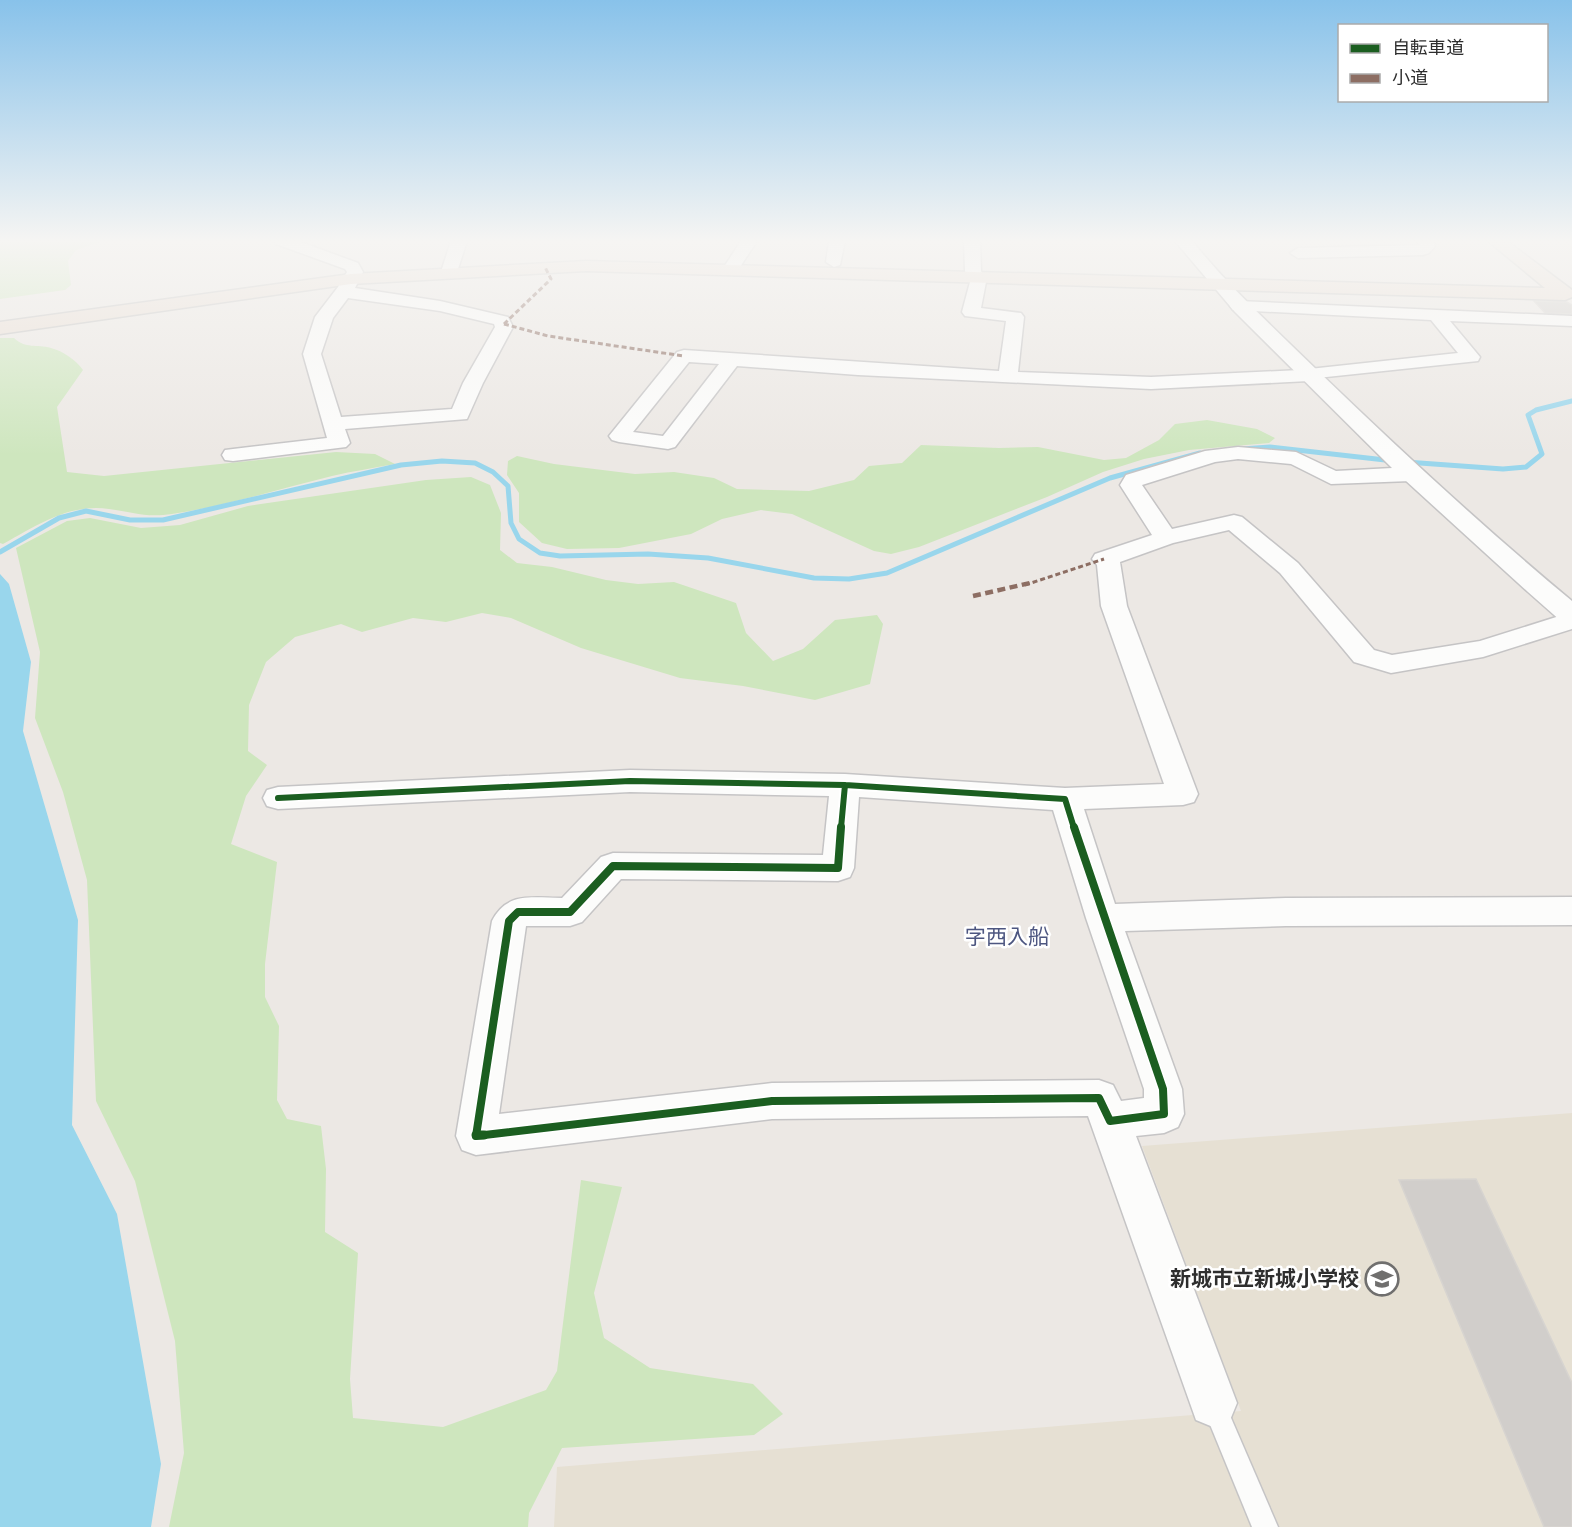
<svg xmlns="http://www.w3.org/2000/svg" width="1572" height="1527" font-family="'Sofia Sans Condensed','Noto Sans JP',sans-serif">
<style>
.education{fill:#e6e0d3}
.green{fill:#cee6be}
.water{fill:#99d6ec}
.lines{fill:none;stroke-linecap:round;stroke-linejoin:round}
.stream{stroke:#99d6ec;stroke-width:5}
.building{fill:#d1cecb;stroke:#d7d4d0;stroke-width:1.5}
.lane-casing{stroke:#c5c4c5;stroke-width:3}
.street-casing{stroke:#c5c4c5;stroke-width:3}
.secondary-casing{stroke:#c5c4c5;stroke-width:3}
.highway-casing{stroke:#c6c5c4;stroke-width:3}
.lane{fill:#fcfcfb;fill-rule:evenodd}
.street{fill:#fcfcfb;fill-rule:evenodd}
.secondary{fill:#fcfcfb;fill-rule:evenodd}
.highway{fill:#eadfd6;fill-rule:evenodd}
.quiet-far1{stroke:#8d6e63;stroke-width:3;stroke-dasharray:5 3;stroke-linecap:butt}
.quiet{stroke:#8d6e63;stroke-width:4.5;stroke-dasharray:8 4.5;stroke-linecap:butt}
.cycleway-far2-casing{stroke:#fff;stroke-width:10}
.cycleway-far1-casing{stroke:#fff;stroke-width:11}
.cycleway-casing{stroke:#fff;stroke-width:13}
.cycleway-far2{stroke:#1b5e20;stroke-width:6}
.cycleway-far1{stroke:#1b5e20;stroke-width:8}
.cycleway{stroke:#1b5e20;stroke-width:9}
.labels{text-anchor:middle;stroke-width:5;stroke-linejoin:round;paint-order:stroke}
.quarter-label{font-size:21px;fill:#4d5680;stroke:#fff}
.near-poi-label{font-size:21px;font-weight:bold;fill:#2e2e2e;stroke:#fff;text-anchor:end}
</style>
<rect width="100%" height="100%" fill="#ece8e4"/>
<path class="education" d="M1572 1113V1527H554L557 1467 1241 1411 1142 1146Z"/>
<path class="green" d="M0 241H103L76 250 68 261 71 285 65 290 0 299Z
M0 338H14C26 349 36 344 51 348 63 351 76 360 83 370L57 407 67 472 104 476 336 452 375 454 395 464C374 468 353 471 332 476 279 489 226 506 172 514 146 518 133 512 109 509 69 503 36 526 3 544L0 543Z
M1207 420 1257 429 1275 438 1269 443 1189 450 1144 459 1103 472 1047 497 919 547 891 554 874 551 792 514 761 510 722 519 691 534 619 548 567 549 542 543 519 522V493L507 475 508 461 517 456 554 464 635 474 674 472 714 478 737 489 809 491 854 480 869 466 902 463 921 445 999 448 1038 447 1104 460 1126 458 1159 440 1175 424Z
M471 477 490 485 501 513 500 550 517 563 552 567 606 580 638 584 674 582 736 603 746 633 773 661 803 649 835 620 877 615 883 624 870 684 815 700 743 686 680 678 581 648 511 618 482 613 446 622 413 618 362 632 341 624 295 637 266 662 249 705 248 751 267 765 246 796 231 844 277 862 265 964V997L279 1026 277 1100 287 1119 321 1126 326 1169 325 1232 358 1253 350 1379 353 1418 443 1427 546 1390 557 1371 581 1180 622 1187 594 1293 604 1338 650 1368 753 1384 783 1414 754 1435 562 1448 529 1513 528 1527H169L184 1453 175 1341 135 1181 96 1101 87 880 63 792 35 718 40 652 16 548 67 521 90 518 141 528 180 525 248 506 426 480Z"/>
<path class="water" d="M0 574 9 584 31 662 23 731 78 920 72 1125 117 1214 161 1464 151 1527H0Z"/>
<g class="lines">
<path class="stream" d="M1242 449 1270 447 1394 461
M1406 462 1503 469 1526 467 1542 454 1528 415 1536 410 1572 401
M0 552 59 518 86 511 130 520H163L401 465 442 461 475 463 493 472 508 486 511 523 519 539 540 553 560 556 648 554 708 558 814 578 849 579 887 573 1110 478 1200 453"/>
</g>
<path class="building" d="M1534 301 1567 302 1572 305V314L1545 313Z
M1476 1179 1572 1383V1527H1544L1399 1180Z"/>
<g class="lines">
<defs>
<path id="lane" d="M1214 1393 1222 1397 1278 1527H1252L1202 1405 1206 1397Z"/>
<path id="street" d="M274 241H298L358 263 363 272 355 288 440 301 508 317 513 327 483 383 467 419 345 429 350 443 346 447 233 461 225 460 222 455 225 450 233 449 327 438 303 354 315 317 338 287 347 272 345 269 276 244ZM348 298 440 311 494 324 495 327 463 383 452 409 341 417 321 354 333 318Z
M451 241H467L457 272 449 277 441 272Z
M741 241H757L736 273H724L722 270Z
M829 241H845L840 265 834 267 826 262Z
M964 241H980L981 271 986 282 981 308 1021 313 1024 317 1018 372 1151 377 1300 370 1458 353 1431 320 1233 310 1230 306 1233 302 1239 301 1572 316V326L1450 321 1480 357 1478 361 1317 378 1309 381 1151 389 858 375 737 366 675 447 668 449 619 442 612 440 609 436 677 352 684 350 999 371 1006 321 965 316 962 312 970 282 965 271ZM689 362 719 364 663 436 633 432Z
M1418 241H1434L1435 246 1429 253 1423 255 1298 258 1290 253 1298 248 1419 245Z
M1238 447 1296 452 1336 471 1411 467 1419 469 1422 474 1419 479 1411 481 1331 484 1291 464 1238 459 1215 462 1142 485 1172 529 1234 515 1242 517 1298 563 1374 650 1392 655 1480 641 1572 612V629L1483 657 1391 673 1381 670 1354 662 1280 573 1229 530 1173 543 1120 562 1127 606 1198 794 1194 802 1183 805 1084 809 1115 904 1286 898 1572 897V925L1286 926 1125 931 1182 1089 1184 1114 1178 1127 1164 1133 1136 1136 1237 1403 1230 1420 1213 1427 1196 1420 1088 1116 772 1119 476 1155 462 1150 456 1136 492 921C507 891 533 898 562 898L601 857 613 853 823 855 829 796 630 792 278 809 267 806 263 798 267 790 278 787 630 770 845 774 1065 788 1164 784 1101 606 1097 565 1092 559 1095 554 1152 535 1120 485 1126 475 1205 451ZM859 797 1053 810 1086 918 1144 1089V1098L1121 1101 1113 1085 1099 1080 772 1083 499 1114 526 926H570L582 922 621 879 838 881 850 877 854 868Z"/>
<path id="secondary" d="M1175 241H1192C1231 289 1275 329 1319 372 1401 451 1484 528 1572 601V625L1562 622 1528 592 1394 470 1235 312Z"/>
<path id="highway" d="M1488 241H1507L1572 290V297L1565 300 586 271 351 284 0 334V322L351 274 586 261 1545 288Z"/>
</defs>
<use href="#lane" class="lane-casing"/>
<use href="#street" class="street-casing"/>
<use href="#secondary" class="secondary-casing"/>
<use href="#highway" class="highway-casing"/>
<use href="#lane" class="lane"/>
<use href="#street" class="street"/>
<use href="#secondary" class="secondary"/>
<use href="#highway" class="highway"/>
<path class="quiet-far1" d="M504 324 548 336 684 356
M504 324 551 279 545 267
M1025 585 1104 559"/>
<path class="quiet" d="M973 596 1030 583"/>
<defs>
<path id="cycleway-far2" d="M845 785 1065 799 1074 828
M278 798 630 781 845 785
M841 828 845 785"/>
<path id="cycleway-far1" d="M841 827 838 868 613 866 570 912H518L509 921 476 1136 772 1101 1099 1098 1110 1121 1164 1114 1163 1089 1074 827"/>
<path id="cycleway" d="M476 1135H484"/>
</defs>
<use href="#cycleway-far2" class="cycleway-far2-casing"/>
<use href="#cycleway-far1" class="cycleway-far1-casing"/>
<use href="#cycleway" class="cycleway-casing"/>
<use href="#cycleway-far2" class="cycleway-far2"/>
<use href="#cycleway-far1" class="cycleway-far1"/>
<use href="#cycleway" class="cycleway"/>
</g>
<linearGradient id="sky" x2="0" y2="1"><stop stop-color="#88c2ea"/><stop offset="0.53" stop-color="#f6f5f3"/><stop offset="1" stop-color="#f6f5f3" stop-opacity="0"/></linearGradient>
<rect width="1572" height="455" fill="url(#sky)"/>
<defs>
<symbol id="school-ring" viewBox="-11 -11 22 22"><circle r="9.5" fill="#fff" stroke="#706f6e" stroke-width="1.5"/><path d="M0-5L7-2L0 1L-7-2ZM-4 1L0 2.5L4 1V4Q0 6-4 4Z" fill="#706f6e"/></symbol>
</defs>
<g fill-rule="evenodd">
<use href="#school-ring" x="1363" y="1260" width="38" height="38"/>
</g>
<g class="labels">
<g class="quarter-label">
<text x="1007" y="944">字西入船</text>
</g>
<g class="near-poi-label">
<text x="1359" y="1286">新城市立新城小学校</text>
</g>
</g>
<rect x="1338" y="24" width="210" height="78" fill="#ffffff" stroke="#ababab" stroke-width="1.5"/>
<rect x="1350" y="44" width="30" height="9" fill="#1b5e20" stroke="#ababab" stroke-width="1.5"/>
<text x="1392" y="54" font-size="18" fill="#2e2e2e">自転車道</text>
<rect x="1350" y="74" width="30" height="9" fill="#8d6e63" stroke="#ababab" stroke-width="1.5"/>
<text x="1392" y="84" font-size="18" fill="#2e2e2e">小道</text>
</svg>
